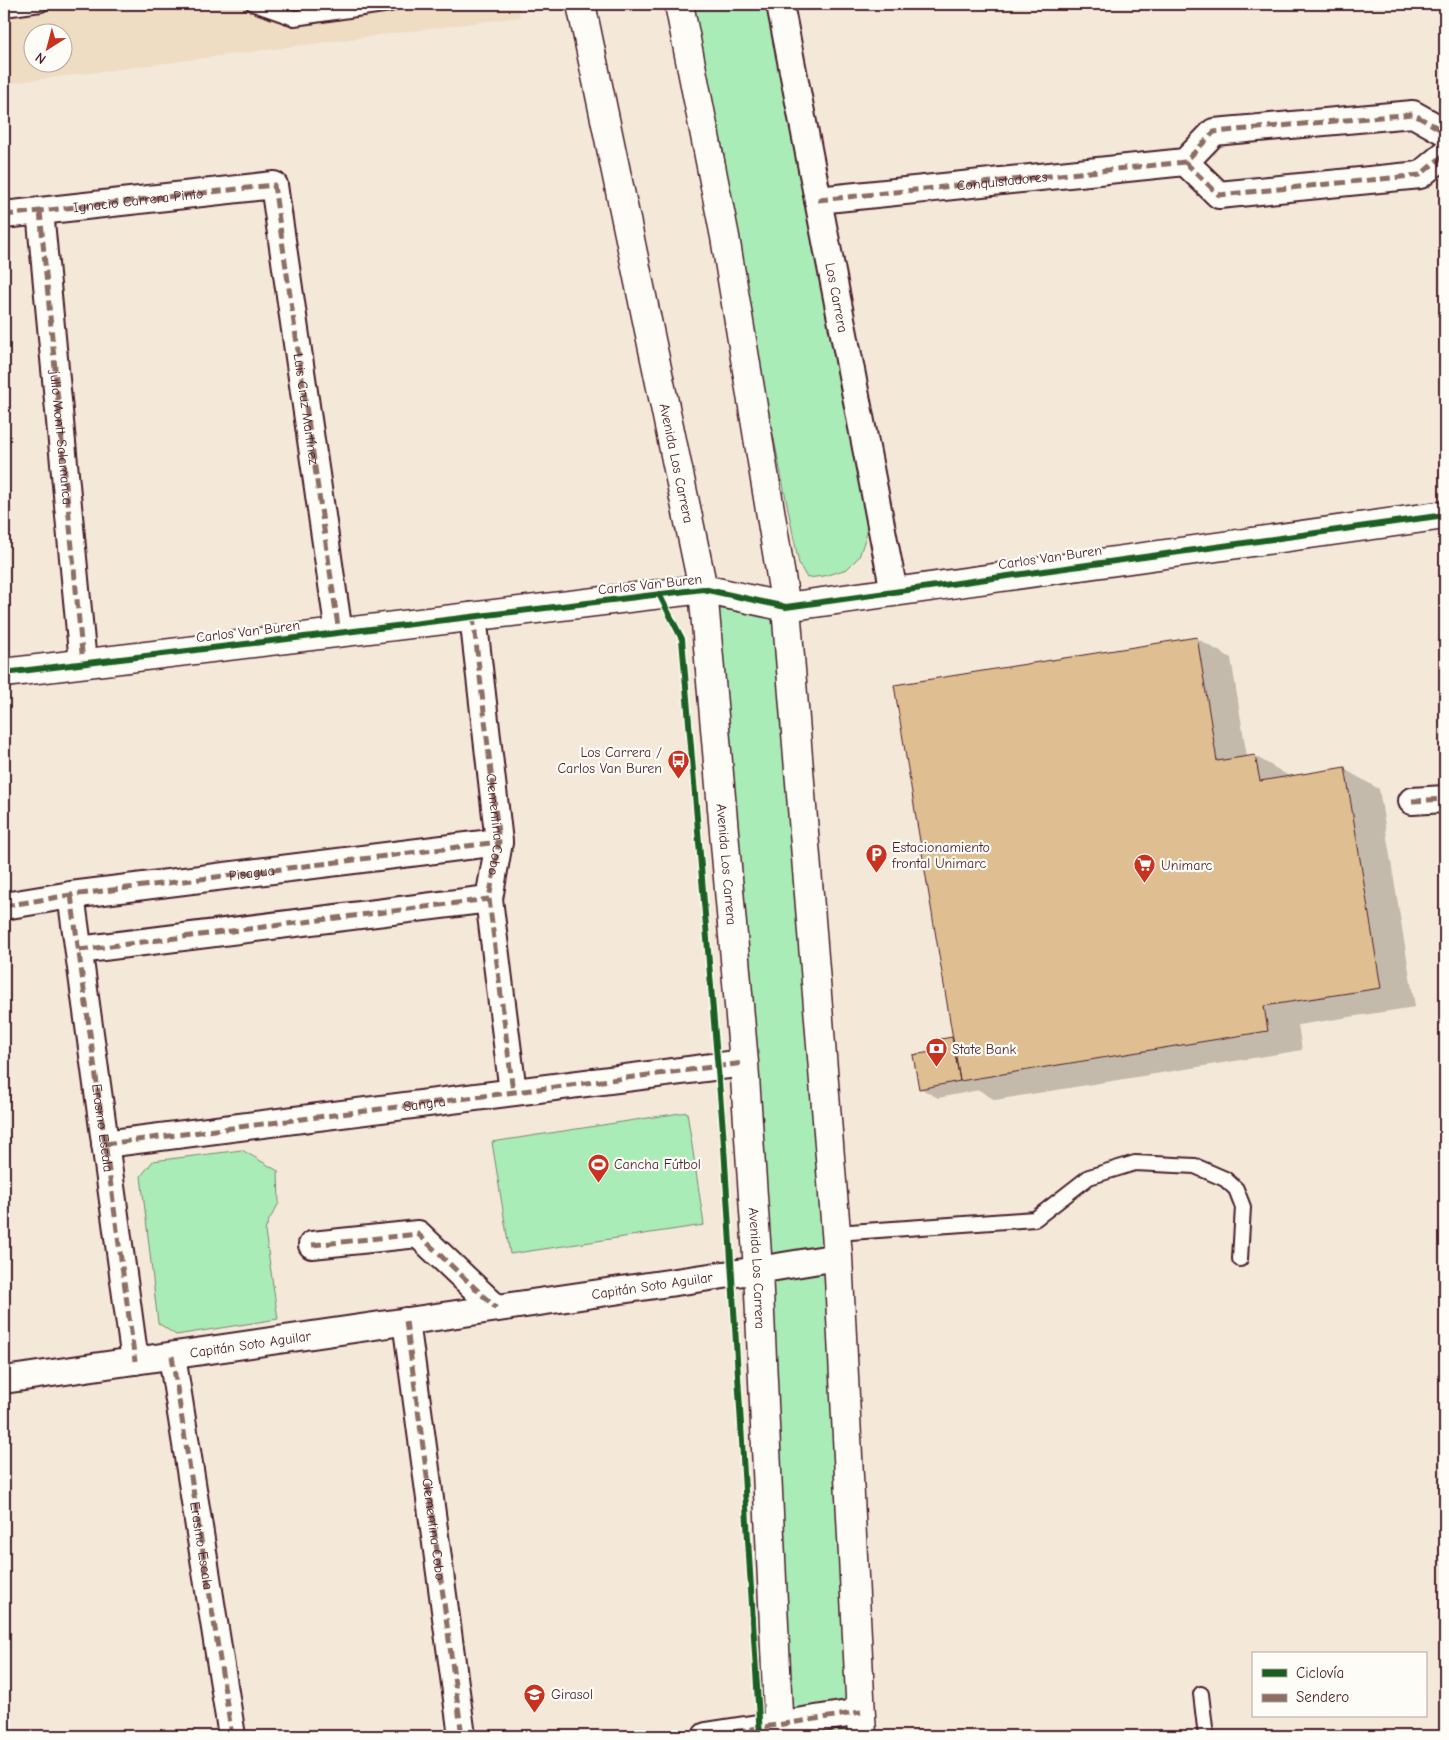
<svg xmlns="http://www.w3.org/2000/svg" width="1449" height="1740" font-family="'Comic Neue',sans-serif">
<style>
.built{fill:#eedcc3;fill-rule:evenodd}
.green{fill:#a9ecb7;stroke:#7a8671}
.shadow{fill:#0003}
.building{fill:#dfbe91;stroke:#4a1f2b}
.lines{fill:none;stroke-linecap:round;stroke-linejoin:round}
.lane-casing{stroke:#4a1f2b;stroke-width:18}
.street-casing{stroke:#4a1f2b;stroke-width:30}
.secondary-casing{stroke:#4a1f2b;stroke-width:31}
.primary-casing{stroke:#4a1f2b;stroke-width:31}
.lane{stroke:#fdfcf7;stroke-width:14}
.street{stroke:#fdfcf7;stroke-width:26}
.secondary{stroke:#fdfcf7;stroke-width:28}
.primary{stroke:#fdfcf7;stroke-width:28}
.quiet{stroke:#8d6e63;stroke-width:5;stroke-dasharray:10 5;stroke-linecap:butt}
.cycleway-casing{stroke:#fdfcf7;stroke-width:9}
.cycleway{stroke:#1b5e20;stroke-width:6}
.labels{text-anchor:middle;stroke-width:4.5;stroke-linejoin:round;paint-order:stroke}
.street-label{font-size:14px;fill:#4a1f2b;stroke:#fdfcf7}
.poi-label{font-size:14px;fill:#4a1f2b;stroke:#fdfcf7;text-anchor:start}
</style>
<rect width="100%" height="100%" fill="#f4e9d8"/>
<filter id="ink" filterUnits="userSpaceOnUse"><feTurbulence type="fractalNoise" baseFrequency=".02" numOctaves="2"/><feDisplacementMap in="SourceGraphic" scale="10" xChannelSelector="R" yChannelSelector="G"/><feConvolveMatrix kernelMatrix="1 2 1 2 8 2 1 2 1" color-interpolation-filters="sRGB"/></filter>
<g filter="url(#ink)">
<path class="built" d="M4 4H518L520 17 4 84ZM32 32H62V62H32Z"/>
<path class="green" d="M687 4H766L864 508 867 533 859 557 847 569 824 576 807 578 799 564Z
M712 608 777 616 828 1258 852 1736H789Z
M687 1112 704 1225 510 1254 492 1142Z
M242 1150 278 1171 279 1203 268 1222 265 1231 278 1319 176 1335 158 1323 141 1176 153 1161Z"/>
<path class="shadow" d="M1196 638 1231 658 1247 757 1255 756 1289 776 1290 777 1344 769 1379 789 1415 1007 1298 1025 1302 1050 995 1100 979 1090 938 1098 920 1088 939 1052 952 1039 955 1040Z"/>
<path class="building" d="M1197 637 1217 761 1255 755 1260 781 1345 767 1381 988 1264 1006 1268 1031 960 1081 894 685Z
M952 1037 960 1081 919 1089 913 1055 937 1051 935 1040Z"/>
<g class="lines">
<defs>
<path id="lane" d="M254 4 294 18 390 4
M4 9 41 4
M836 1233 1035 1219 1089 1177 1135 1163 1195 1166 1225 1179 1236 1189 1243 1207 1240 1259
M1201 1694 1206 1736"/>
<g id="street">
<path id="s1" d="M780 4 894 592"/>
<path d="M1185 162 1219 195 1420 175 1445 154"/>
<path id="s2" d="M818 200 1185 162 1214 132 1413 114 1445 132"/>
<path d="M40 211 83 663"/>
<path d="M4 215 274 185 339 633"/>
<path id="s3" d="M473 616 499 842 489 899 513 1092"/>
<path d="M1412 801 1445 799"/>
<path id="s4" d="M71 895 135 1361"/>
<path id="s5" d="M4 906 71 895 499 842"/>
<path d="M79 950 489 899"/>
<path id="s6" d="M105 1144 744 1063"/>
<path d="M312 1245 418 1234 496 1308"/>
<path d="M406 1321 462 1736"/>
<path id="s7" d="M172 1356 232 1736"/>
<path id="s8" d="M4 1380 758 1270 838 1257"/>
<path d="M706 1736 861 1712"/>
</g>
<path id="secondary" d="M4 673 703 589 786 607 1445 515"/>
<g id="primary">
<path id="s9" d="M581 4 703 589 744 1063 758 1270 779 1736"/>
<path d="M679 4 725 237 786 607 838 1257 862 1736"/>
</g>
</defs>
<use href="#lane" class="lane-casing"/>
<use href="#street" class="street-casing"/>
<use href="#secondary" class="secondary-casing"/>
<use href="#primary" class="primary-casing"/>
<use href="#lane" class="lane"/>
<use href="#street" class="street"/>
<use href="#secondary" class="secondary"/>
<use href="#primary" class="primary"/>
<g class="quiet">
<path d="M1185 162 1219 195 1420 175 1445 154"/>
<path d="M818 200 1185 162 1214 132 1413 114 1445 132"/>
<path id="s10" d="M40 211 83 663"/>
<path id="s11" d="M4 215 274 185 339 633"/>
<path d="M473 616 499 842 489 899 513 1092"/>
<path d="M1412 801 1445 799"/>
<path d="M71 895 135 1361"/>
<path d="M4 906 71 895 499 842"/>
<path d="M79 950 489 899"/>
<path d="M105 1144 744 1063"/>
<path d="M312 1245 418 1234 496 1308"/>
<path id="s12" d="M406 1321 462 1736"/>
<path d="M172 1356 232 1736"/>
<path d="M706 1736 861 1712"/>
</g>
<defs>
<path id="cycleway" d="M659 594 682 639 723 1130 760 1736
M4 673 703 589 786 607 1445 515"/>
</defs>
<use href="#cycleway" class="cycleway-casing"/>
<use href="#cycleway" class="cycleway"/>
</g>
</g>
<defs>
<symbol id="bus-pin" viewBox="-11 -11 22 30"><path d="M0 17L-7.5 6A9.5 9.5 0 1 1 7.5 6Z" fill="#c8321e" stroke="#fdfcf7"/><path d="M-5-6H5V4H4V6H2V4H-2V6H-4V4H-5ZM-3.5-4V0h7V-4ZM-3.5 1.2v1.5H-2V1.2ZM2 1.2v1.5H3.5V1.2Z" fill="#fff"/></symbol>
<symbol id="parking-pin" viewBox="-11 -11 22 30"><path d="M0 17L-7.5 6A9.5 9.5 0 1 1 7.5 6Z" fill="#c8321e" stroke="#fdfcf7"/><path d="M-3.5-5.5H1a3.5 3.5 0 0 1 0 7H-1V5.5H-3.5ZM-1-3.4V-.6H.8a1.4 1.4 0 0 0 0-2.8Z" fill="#fff"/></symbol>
<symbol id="supermarket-pin" viewBox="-11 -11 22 30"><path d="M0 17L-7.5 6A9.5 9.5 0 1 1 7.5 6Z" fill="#c8321e" stroke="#fdfcf7"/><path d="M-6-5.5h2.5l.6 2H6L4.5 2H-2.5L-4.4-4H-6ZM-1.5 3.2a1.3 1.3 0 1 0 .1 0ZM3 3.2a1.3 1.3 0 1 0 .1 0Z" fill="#fff"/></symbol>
<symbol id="bank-pin" viewBox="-11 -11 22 30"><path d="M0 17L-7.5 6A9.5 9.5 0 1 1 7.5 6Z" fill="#c8321e" stroke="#fdfcf7"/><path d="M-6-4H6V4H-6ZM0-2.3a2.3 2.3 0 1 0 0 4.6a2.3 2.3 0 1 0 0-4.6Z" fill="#fff"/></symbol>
<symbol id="stadium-pin" viewBox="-11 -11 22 30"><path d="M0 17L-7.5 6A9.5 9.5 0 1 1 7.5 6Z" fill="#c8321e" stroke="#fdfcf7"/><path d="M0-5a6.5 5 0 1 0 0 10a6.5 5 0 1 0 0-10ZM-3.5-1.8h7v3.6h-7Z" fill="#fff"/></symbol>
<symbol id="school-pin" viewBox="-11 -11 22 30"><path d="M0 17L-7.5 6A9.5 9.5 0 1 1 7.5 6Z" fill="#c8321e" stroke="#fdfcf7"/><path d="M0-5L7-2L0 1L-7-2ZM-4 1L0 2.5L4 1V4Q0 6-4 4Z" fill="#fff"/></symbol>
</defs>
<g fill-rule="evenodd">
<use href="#bus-pin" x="666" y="748" width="25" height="34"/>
<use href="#parking-pin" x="864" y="842" width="25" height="34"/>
<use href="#supermarket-pin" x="1132" y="852" width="25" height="34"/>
<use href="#bank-pin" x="924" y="1036" width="25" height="34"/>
<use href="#stadium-pin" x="586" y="1152" width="25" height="34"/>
<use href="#school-pin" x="522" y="1682" width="25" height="34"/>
</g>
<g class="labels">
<g class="street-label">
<text dy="5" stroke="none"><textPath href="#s2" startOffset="185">Conquistadores</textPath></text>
<text dy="5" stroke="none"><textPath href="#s11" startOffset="135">Ignacio Carrera Pinto</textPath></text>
<text dy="5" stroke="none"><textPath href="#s1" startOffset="299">Los Carrera</textPath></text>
<text dy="5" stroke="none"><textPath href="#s11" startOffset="498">Luis Cruz Martínez</textPath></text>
<text dy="5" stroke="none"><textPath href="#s10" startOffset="228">julio Montt Salamanca</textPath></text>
<text dy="5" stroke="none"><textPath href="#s9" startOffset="469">Avenida Los Carrera</textPath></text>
<text transform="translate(1050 557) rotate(-8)" y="5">Carlos Van Buren</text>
<text transform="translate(650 584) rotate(-6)" y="5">Carlos Van Buren</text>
<text transform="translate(248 631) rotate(-7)" y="5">Carlos Van Buren</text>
<text dy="5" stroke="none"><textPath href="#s3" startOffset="210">Clementina Cobo</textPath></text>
<text dy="5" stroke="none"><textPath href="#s9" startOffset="874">Avenida Los Carrera</textPath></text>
<text dy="5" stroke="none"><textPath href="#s5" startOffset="250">Pisagua</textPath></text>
<text dy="5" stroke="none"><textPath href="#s6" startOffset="322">Sangra</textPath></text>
<text dy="5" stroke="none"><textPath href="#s4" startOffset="235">Erasmo Escala</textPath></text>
<text dy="5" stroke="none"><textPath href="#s9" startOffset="1279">Avenida Los Carrera</textPath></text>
<text dy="5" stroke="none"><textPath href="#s8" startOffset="655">Capitán Soto Aguilar</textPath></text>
<text dy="5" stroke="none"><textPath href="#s8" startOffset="249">Capitán Soto Aguilar</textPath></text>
<text dy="5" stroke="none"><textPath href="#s12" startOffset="210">Clementina Cobo</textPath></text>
<text dy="5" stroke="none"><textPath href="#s7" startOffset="192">Erasmo Escala</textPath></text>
</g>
<g class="poi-label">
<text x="662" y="757" text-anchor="end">Los Carrera /<tspan x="662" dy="16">Carlos Van Buren</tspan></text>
<text x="892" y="852">Estacionamiento<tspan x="892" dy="16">frontal Unimarc</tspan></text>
<text x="1161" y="870">Unimarc</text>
<text x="952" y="1054">State Bank</text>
<text x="614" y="1169">Cancha Fútbol</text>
<text x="551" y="1699">Girasol</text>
</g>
</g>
<rect width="1449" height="1740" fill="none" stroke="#fdfcf7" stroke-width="20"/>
<rect x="10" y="10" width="1429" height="1720" fill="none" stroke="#4a1f2b" stroke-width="2" filter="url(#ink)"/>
<rect x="1252" y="1652" width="175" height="65" fill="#fdfcf7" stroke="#b5a4a5"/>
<rect x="1262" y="1669" width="25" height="8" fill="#1b5e20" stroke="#b5a4a5"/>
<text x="1296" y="1678" font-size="15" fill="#4a1f2b">Ciclovía</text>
<rect x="1262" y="1694" width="25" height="8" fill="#8d6e63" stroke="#b5a4a5"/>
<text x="1296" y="1702" font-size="15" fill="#4a1f2b">Sendero</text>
<g transform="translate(48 48) rotate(216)"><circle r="24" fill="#fdfcf7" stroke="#b5a4a5"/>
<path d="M0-4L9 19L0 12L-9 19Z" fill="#c8321e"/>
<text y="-8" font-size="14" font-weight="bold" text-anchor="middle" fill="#4a1f2b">N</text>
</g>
</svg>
